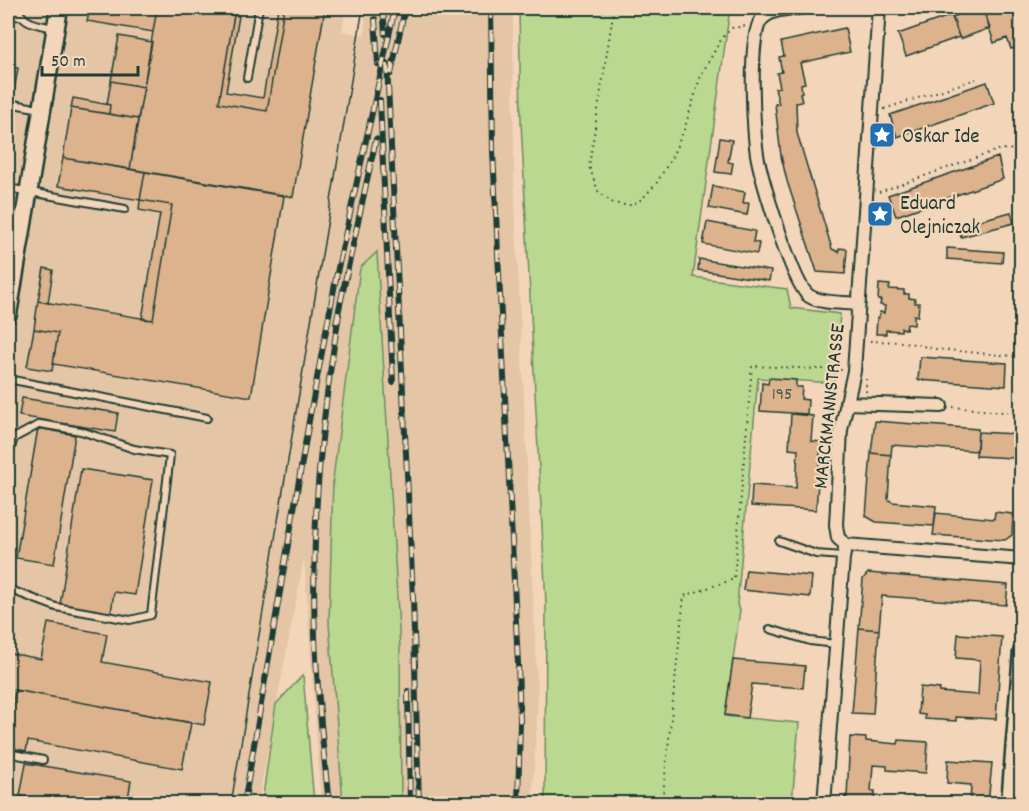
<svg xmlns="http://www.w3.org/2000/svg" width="1029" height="811" font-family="Dekko,sans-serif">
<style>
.built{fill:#e4c6a7}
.green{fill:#bbd890;stroke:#6d8a62;stroke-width:1.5}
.building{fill:#dcb38d;stroke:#1f3d34;stroke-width:1.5}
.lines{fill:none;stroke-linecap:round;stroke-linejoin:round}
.lane-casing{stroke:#1f3d34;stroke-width:10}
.street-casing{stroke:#1f3d34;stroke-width:16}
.secondary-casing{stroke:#1f3d34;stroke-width:21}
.path{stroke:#1f3d34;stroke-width:2;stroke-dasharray:1.5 4.5;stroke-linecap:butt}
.lane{stroke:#f3d6b9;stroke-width:6}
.street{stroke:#f3d6b9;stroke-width:12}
.secondary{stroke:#f3d6b9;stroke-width:16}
.tram{stroke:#1f3d34;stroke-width:1.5}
.rail-casing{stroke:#1f3d34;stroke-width:6}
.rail{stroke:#f3d6b9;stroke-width:4;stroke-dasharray:11;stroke-linecap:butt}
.labels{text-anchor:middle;stroke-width:4.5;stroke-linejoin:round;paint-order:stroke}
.number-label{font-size:18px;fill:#4e5a4a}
.poi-label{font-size:21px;fill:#1f3d34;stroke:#f3d6b9;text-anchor:start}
.street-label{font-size:21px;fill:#1f3d34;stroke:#f3d6b9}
</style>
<rect width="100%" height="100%" fill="#f3d6b9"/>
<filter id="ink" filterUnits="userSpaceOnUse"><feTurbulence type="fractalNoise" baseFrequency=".0167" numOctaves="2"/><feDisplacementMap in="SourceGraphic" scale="12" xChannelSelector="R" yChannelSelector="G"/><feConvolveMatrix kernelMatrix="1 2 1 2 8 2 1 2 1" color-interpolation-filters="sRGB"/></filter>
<g filter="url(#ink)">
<path class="built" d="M8 8H346L342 31 365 35V8H513L514 180 538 703 532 803H321L304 558 258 803H8Z"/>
<path class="green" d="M519 8H730L693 277 787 289 791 308 840 314 834 383 758 378 737 605 740 610 725 716 799 723 792 803H545L546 604 521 122Z
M377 252 400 647 401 803H343L329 623 333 479 360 268Z
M303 675 314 803H262L276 704Z"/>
<path class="building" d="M90 8H157L153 32 87 21Z
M157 8H219L218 12 234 15 219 103 267 111 284 8H325L293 197 130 169Z
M219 8H235L234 15 218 12Z
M278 8H284L267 111 219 103 234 15 239 16 226 92 263 98Z
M978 8H983L990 28 960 39 952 17Z
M1009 8H1013L1019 26 1022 25V46L1011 49 1007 38 994 43 985 15Z
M952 15 959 37 906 56 898 34Z
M845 28 850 52 800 63 805 83 801 84 802 92 800 93 802 102 796 103 797 133 832 249 839 252V248L847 249 845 274 817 272 787 181 781 156 775 104H779L775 88 780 87 777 73 782 72 779 57 784 56 781 42Z
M119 36 152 42 144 87 111 81Z
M8 66 18 68 13 97 8 96Z
M111 81 144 87 138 119 109 114 110 105 107 104Z
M987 82 994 103 897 137 890 115Z
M73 98 110 105 109 114 71 108Z
M71 108 138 119 130 169 63 158Z
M720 138 732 140 728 162 733 163 731 174 715 172Z
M998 157 1003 179 896 216 888 195Z
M63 158 145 172 140 200 58 186Z
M145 172 284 196 251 397 53 364 58 333 34 329 38 301 153 320 172 205 140 200Z
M713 186 745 192 743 203H749L747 215 709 208Z
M140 200 172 205 153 320 142 319 160 214 139 210Z
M1011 212 1014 223 961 237 958 226Z
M707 222 755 231 753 242 759 243 757 254 703 244Z
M947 248 1003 252 1002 263 947 259Z
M699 259 771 271 769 281 698 270Z
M44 268 53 270 48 303 38 301Z
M879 284 890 285 889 289 904 290V294H909V298L915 299V303H919L918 316 914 315V325L907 324 906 329 901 328V331L886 330V334H876L877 318H879L880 312 884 313 885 306 880 305 881 300H878Z
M34 329 58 333 52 371 27 367Z
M920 357 1007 363 1006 386 918 380Z
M769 378 796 380V387H802L801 399 808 400 807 414 760 411 762 383 768 384Z
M22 398 118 413 115 432 19 416Z
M791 414 813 416 811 441 821 442 816 510 751 506 752 485 796 488 798 450 789 449Z
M875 421 978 429 977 451 892 445 891 455 871 453Z
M38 428 75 435 54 564 16 558Z
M978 432 1015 434 1013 458 976 456Z
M871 453 891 455 888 499 892 502 936 506 934 526 876 522 866 516Z
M81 469 153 480 135 595 114 592 111 613 60 605Z
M995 512 1013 514 1012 535 1005 540 933 535 936 513 994 519Z
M746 570 812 576 810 597 743 590Z
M868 573 1008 585 1006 605 882 596 879 630 859 628 863 579Z
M48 623 107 634 102 662 212 682 204 725 8 689V653L41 659Z
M859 628 879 630 873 714 852 713Z
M958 634 1002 637 996 719 956 717V721L925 719V715L918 714 920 687 940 689 939 692 978 695 980 660 956 658Z
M733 660 805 666 803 688 752 684 747 718 725 715Z
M15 690 191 723 182 769 28 741 26 751 8 747V732Z
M850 737 866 738V741L898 744 899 740 928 742 926 773 887 770V766L873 765 871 791H875L874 804H844L845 796 847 797Z
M948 760 992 763 988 804H970L971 785 947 783Z
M26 763 131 781 127 804H63L20 796Z"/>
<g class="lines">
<defs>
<path id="lane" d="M18 8C22 24 40 25 55 28
M8 17 21 16
M247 78 259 8
M8 103 41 109
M8 188 125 209
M8 379 207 418
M8 451 10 452 14 438 40 424 81 431 134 449 170 455 151 615 130 620 56 607 8 589
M779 541 816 554 843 556
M770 629 810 641 836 644
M8 753 43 760"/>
<path id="street" d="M799 8C787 9 770 9 761 20 748 37 753 137 758 160 763 183 793 285 809 296 821 304 844 302 858 304
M846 403 941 406
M846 545 838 538 836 525 841 430 854 371 879 8
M846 545 1022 559
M824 804 843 558 846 545"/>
<path id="secondary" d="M8 314 59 8
M1010 804 1022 652"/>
</defs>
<use href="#lane" class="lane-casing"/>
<use href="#street" class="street-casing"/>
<use href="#secondary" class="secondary-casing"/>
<path class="path" d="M614 8 589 166 598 191 613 203 625 205H633L643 198 656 184 671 159 684 130 701 75 722 38 732 28 746 26
M884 109 976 79
M879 192 1001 149 1022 150
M870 341 905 342 936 349 1022 357
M866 392V379
M953 407 1022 414
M662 804 684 596 734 579 752 366 842 370"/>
<use href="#lane" class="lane"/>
<use href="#street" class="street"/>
<use href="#secondary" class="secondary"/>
<path class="tram" d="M231 804 363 8"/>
<defs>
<path id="rail" d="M383 8 385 34
M491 8 493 151 518 664 520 721 518 804
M375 19 378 64
M387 64 413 597 419 804
M391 74 405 8
M380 100 393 382
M336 323 376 139
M408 691 410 804
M244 804 310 415 338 268 395 8
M329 804C323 748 317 692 315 636 311 529 321 420 339 315"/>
</defs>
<use href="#rail" class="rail-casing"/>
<use href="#rail" class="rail"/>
</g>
</g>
<defs>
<symbol id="sight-square" viewBox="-11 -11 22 22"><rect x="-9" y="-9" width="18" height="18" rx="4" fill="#1f6fb2" stroke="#f3d6b9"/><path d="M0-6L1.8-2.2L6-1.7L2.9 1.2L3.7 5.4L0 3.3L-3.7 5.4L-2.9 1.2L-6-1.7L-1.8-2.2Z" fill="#fff"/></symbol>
</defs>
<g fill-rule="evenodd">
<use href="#sight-square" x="867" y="120" width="30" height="30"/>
<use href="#sight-square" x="865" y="199" width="30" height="30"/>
</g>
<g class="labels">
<g class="number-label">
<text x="782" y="399">195</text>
</g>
<g class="poi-label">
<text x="902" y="142">Oskar Ide</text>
<text x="900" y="209">Eduard<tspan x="900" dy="24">Olejniczak</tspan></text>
</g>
<g class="street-label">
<text transform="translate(828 406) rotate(-84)" y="7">MARCKMANNSTRASSE</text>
</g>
</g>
<rect width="1029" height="811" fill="none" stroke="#f3d6b9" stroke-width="30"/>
<rect x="15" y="15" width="999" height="781" fill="none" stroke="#1f3d34" stroke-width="2" filter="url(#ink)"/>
<path d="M42 66v9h96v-9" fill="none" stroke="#1f3d34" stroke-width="3"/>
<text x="51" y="66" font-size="18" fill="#1f3d34" stroke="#f3d6b9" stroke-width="4.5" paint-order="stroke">50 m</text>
</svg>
